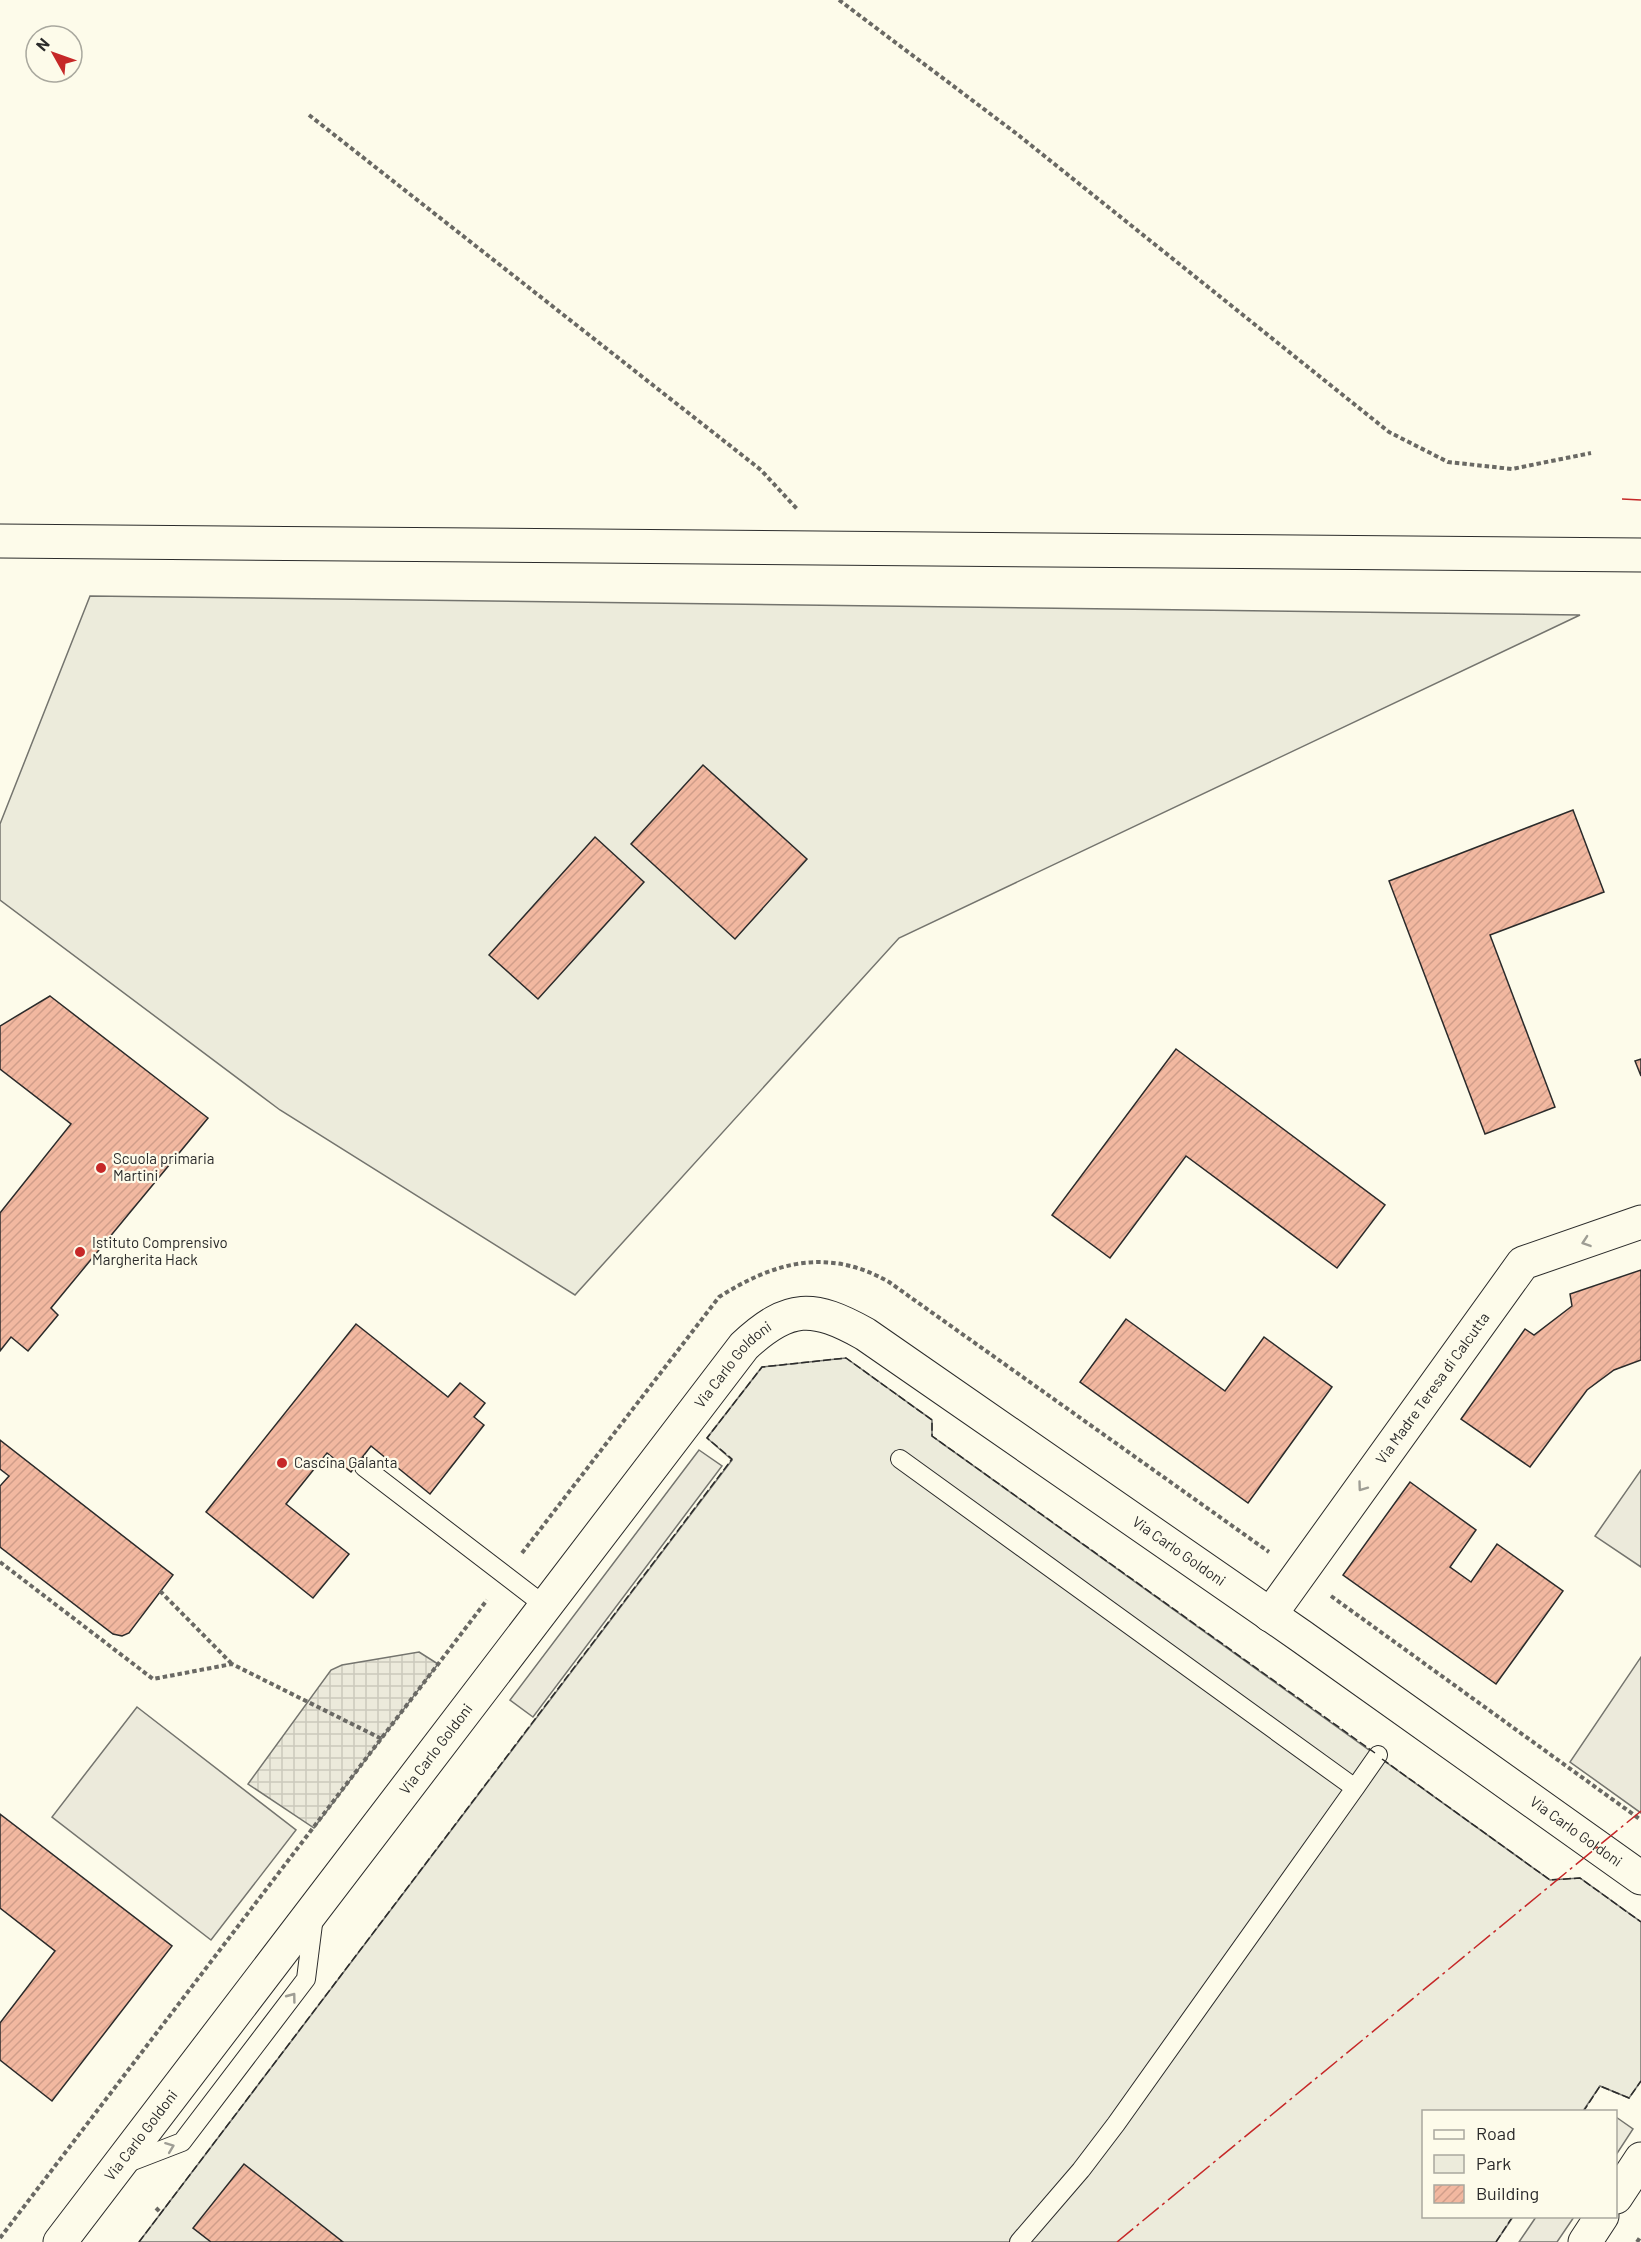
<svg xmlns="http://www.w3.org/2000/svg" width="1641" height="2242" font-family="Barlow,sans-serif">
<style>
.green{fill:#ecebdb;stroke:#74746e;stroke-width:1.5}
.parking{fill:#eceadb;stroke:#74746e;stroke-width:1.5}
.plaza{fill:url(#plaza-grid);stroke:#74746e;stroke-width:1.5}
.building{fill:url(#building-hatch);stroke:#2b2b2b;stroke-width:1.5}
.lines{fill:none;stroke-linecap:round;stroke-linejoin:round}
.service-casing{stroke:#2b2b2b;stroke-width:20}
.minor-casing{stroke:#2b2b2b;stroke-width:35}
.secondary-casing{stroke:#2b2b2b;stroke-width:35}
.path{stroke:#6a6964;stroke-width:4;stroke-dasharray:4.5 3;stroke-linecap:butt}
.service{stroke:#fdfbea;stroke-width:18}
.minor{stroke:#fdfbea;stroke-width:33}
.secondary{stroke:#fdfbea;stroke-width:33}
.fence{stroke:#2b2b2b;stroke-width:1.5;stroke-dasharray:8 3;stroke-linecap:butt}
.power{stroke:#c62828;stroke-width:1.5;stroke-dasharray:21 4.5 3 4.5;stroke-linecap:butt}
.oneway{stroke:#9e9d94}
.poi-dot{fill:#c62828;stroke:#fdfbea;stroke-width:2}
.labels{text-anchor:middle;stroke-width:4.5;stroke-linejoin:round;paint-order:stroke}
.poi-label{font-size:15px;fill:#2b2b2b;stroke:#fdfbea;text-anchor:start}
.street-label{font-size:15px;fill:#2b2b2b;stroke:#fdfbea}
</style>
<defs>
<pattern id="plaza-grid" width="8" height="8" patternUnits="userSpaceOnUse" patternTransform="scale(1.5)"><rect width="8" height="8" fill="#eceadb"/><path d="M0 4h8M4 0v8" fill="none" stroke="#cbc9bc"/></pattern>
<pattern id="building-hatch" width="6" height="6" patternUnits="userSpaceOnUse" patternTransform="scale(1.5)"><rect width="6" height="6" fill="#f2b8a0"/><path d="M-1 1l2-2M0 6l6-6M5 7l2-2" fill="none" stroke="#d09e8a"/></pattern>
</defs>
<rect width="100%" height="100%" fill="#fdfbea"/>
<path class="green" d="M90 596 1580 615 899 938 575 1295 280 1110 0 900V824Z
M846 1358 932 1420V1436L1550 1880 1580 1878 1641 1922V2081L1629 2098 1600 2086 1583 2111 1424 2112V2216L1513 2217 1496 2242H139L732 1460 707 1438 762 1367Z"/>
<path class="parking" d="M699 1450 722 1466 533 1717 510 1700Z
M1641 1470V1567L1595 1536Z
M1641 1657V1813L1570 1762Z
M137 1707 296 1830 211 1940 52 1817Z
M1616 2117 1633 2129 1616 2155Z
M1536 2217V2216L1574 2217 1557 2242H1519Z"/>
<path class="plaza" d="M419 1652 438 1664 314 1828 248 1784 331 1670 342 1665Z"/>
<path class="building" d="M703 765 807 859 735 939 631 844Z
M1573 810 1604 892 1490 935 1555 1107 1485 1134 1389 881Z
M595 837 644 882 538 999 489 955Z
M50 996 208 1118 51 1308 58 1315 28 1351 11 1337 0 1351V1213L71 1124 0 1069V1026Z
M1176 1049 1385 1205 1337 1268 1186 1156 1110 1258 1052 1215Z
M1641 1059V1076L1635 1061Z
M1641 1270V1360L1614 1370 1587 1390 1530 1467 1461 1419 1525 1329 1534 1335 1572 1306 1570 1294Z
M1126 1319 1225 1391 1264 1337 1332 1387 1248 1503 1080 1382Z
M356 1324 448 1397 460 1383 485 1403 474 1417 484 1425 430 1494 371 1446 351 1472 327 1453 286 1504 349 1554 313 1598 206 1512Z
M0 1440 173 1575 129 1633 122 1636 113 1634 0 1547V1486L9 1476 0 1469Z
M1410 1482 1476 1530 1450 1567 1471 1582 1497 1544 1563 1591 1496 1684 1343 1575Z
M0 1814 172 1946 52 2101 0 2060V2023L55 1951 0 1908Z
M244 2164 343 2242H211L193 2228Z"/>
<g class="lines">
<defs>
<path id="service" d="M900 1459 1355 1788 1116 2124 1081 2170 1019 2242
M364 1467 544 1605
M1355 1788 1378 1755
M125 2164 182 2142 306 1979 314 1916"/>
<g id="minor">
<path id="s1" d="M1270 1615 1523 1263 1641 1222"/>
<path d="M1616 2197 1641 2159"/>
<path id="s2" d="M60 2242 744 1346C789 1304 813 1305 865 1334L1301 1636 1641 1878"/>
<path d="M1585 2242 1602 2216"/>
</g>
<path id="secondary" d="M0 541 1641 555"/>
</defs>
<use href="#service" class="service-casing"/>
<use href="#minor" class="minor-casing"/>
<use href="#secondary" class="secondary-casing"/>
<path class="path" d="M839 0 1017 134 1389 432 1448 462 1512 469 1591 453
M309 115 761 470 798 510
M522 1553 719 1297C774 1262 828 1247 889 1282L1269 1552
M0 1562 153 1679 232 1664 382 1739
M160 1591 231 1663
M1331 1596 1641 1820
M156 2208 161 2213
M0 2238 487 1600
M1637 2242 1641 2236"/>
<use href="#service" class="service"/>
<use href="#minor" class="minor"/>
<use href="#secondary" class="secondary"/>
<path class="fence" d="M1382 1759 1550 1880 1580 1878 1641 1922
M1583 2112 1600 2086 1629 2098 1641 2081
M139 2242 732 1459 707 1438 762 1367 846 1358 932 1420V1436L1375 1753
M1496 2242 1513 2216"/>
<path class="power" d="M1622 499 1641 500
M1117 2242 1641 1811"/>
</g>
<defs><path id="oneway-chevron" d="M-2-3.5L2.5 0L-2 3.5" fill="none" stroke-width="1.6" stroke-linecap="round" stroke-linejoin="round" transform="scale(1.5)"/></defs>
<g class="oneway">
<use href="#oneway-chevron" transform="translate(1586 1242) rotate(161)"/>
<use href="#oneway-chevron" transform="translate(1362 1487) rotate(126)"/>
<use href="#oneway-chevron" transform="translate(292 1997) rotate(-53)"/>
<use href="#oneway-chevron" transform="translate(170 2147) rotate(-21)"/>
</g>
<g class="poi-dot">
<circle cx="101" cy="1168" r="6"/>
<circle cx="80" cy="1252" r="6"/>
<circle cx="282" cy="1463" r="6"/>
</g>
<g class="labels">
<g class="poi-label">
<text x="113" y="1164">Scuola primaria<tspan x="113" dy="17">Martini</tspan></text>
<text x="92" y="1248">Istituto Comprensivo<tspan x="92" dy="17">Margherita Hack</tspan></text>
<text x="294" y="1468">Cascina Galanta</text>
</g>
<g class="street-label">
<text dy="5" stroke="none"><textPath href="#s2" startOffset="1106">Via Carlo Goldoni</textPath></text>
<text dy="5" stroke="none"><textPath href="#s1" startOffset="279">Via Madre Teresa di Calcutta</textPath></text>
<text dy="5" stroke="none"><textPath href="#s2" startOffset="1644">Via Carlo Goldoni</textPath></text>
<text dy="5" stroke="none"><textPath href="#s2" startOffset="620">Via Carlo Goldoni</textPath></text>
<text dy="5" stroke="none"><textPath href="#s2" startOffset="2130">Via Carlo Goldoni</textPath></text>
<text dy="5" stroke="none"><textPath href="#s2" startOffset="134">Via Carlo Goldoni</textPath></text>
</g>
</g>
<rect x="1422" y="2110" width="195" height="108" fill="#fdfbea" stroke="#a9a89e" stroke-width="1.5"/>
<rect x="1434" y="2130" width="30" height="9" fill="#fdfbea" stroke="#a9a89e" stroke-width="1.5"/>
<text x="1476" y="2140" font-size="18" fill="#2b2b2b">Road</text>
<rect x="1434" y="2155" width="30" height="18" fill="#ecebdb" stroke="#a9a89e" stroke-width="1.5"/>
<text x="1476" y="2170" font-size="18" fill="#2b2b2b">Park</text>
<rect x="1434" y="2185" width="30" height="18" fill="url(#building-hatch)" stroke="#a9a89e" stroke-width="1.5"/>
<text x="1476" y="2200" font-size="18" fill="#2b2b2b">Building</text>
<g transform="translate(54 54) rotate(310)"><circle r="28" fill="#fdfbea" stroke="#a9a89e" stroke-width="1.5"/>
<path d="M0-4.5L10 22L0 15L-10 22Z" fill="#c62828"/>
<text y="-9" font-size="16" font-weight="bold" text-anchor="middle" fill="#2b2b2b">N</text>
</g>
</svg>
